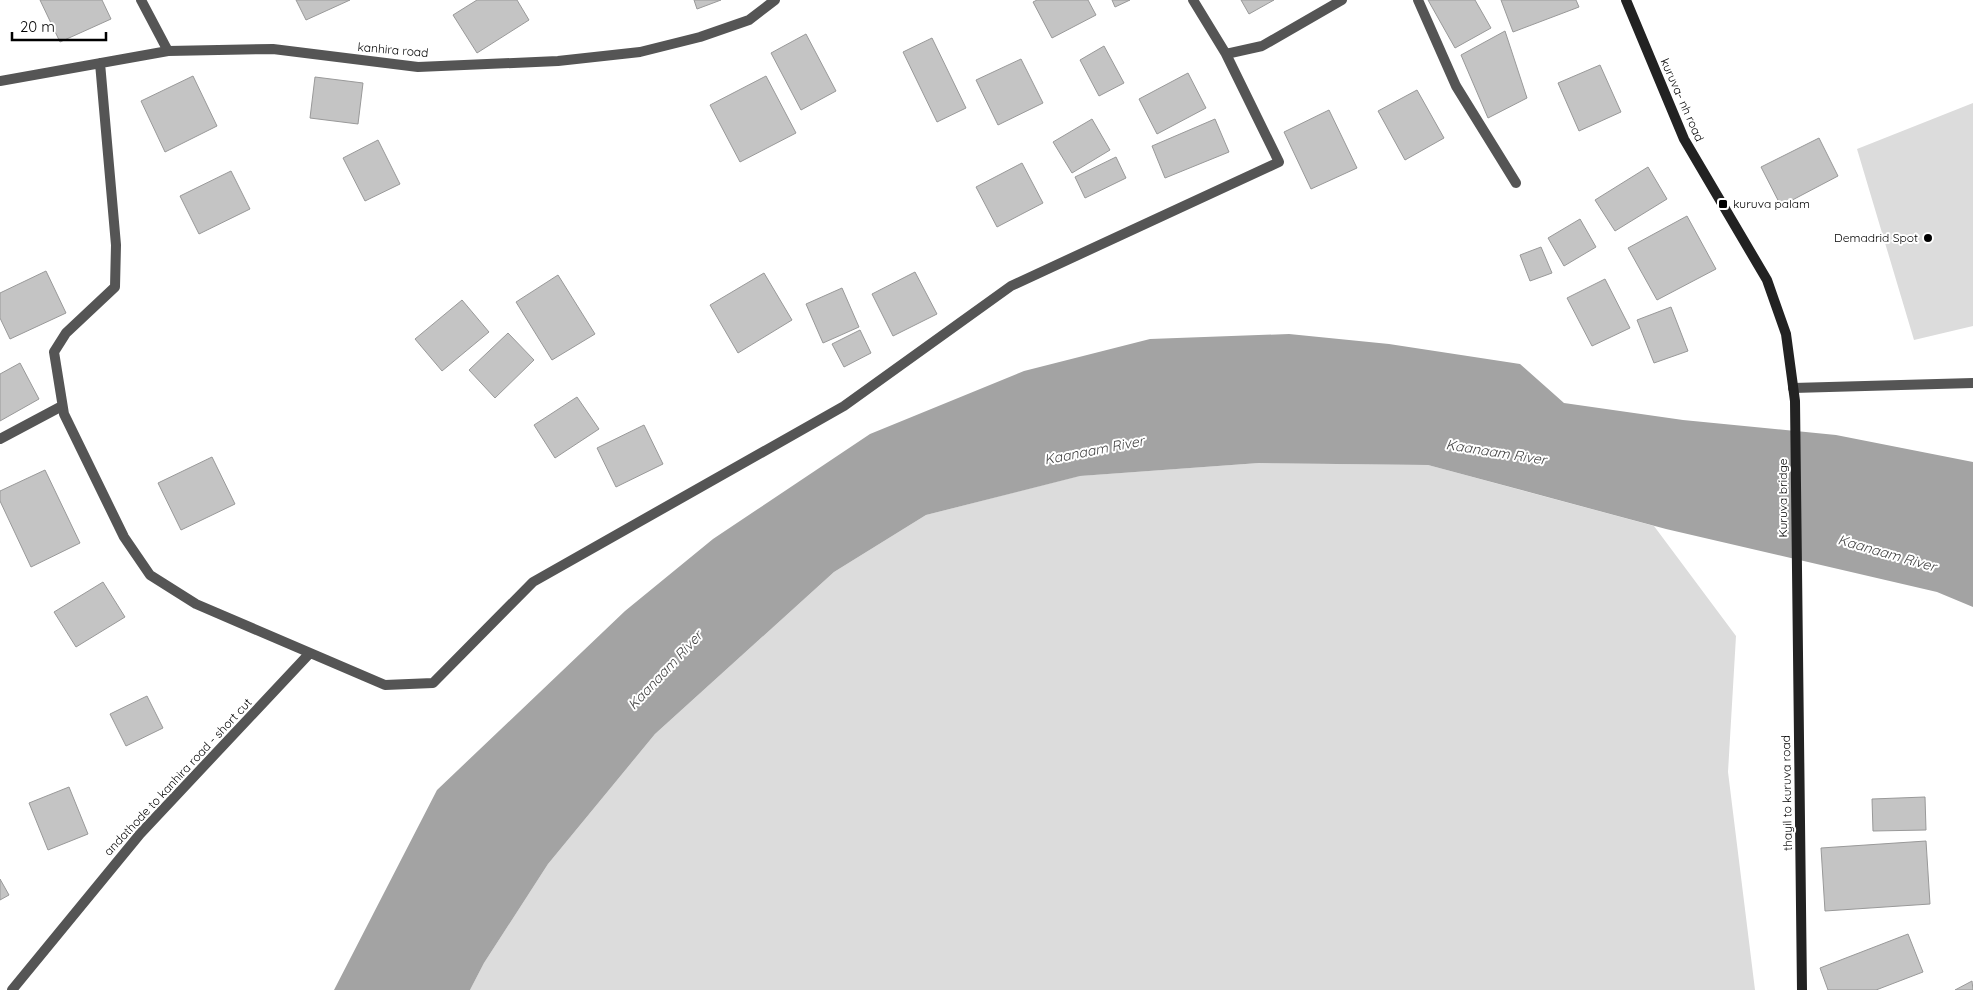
<svg xmlns="http://www.w3.org/2000/svg" width="1973" height="990" font-family="Quicksand,sans-serif">
<style>
.green{fill:#dcdcdc}
.water{fill:#a3a3a3}
.building{fill:#c4c4c4;stroke:#999}
.lines{fill:none;stroke-linecap:round;stroke-linejoin:round}
.street{stroke:#555;stroke-width:10}
.secondary{stroke:#222;stroke-width:10}
.poi-dot{fill:#000;stroke:#fff;stroke-width:2}
.labels{text-anchor:middle;stroke-width:4;stroke-linejoin:round;paint-order:stroke}
.street-label{font-size:12px;fill:#000;stroke:#fff}
.poi-label{font-size:12px;fill:#000;stroke:#fff;text-anchor:start}
.water-label{font-size:14px;font-style:italic;fill:#444;stroke:#fff}
</style>
<rect width="100%" height="100%" fill="#fff"/>
<path class="green" d="M1973 103V326L1914 340 1857 149Z
M1259 463 1428 465 1654 526 1736 636 1728 772 1755 990H470L484 963 548 864 655 734 834 572 926 515 1079 476Z"/>
<path class="water" d="M1289 334 1389 344 1520 364 1564 403 1683 420 1836 435 1973 462V607L1937 592 1666 529 1428 465 1259 463 1080 476 926 515 834 572 655 734 548 864 484 963 470 990H334L437 790 625 611 713 539 870 434 1024 371 1150 339Z"/>
<path class="building" d="M40 0H102L111 19 60 42Z
M296 0H350L306 20Z
M477 0H517L529 20 477 53 453 15Z
M694 0H721L697 9Z
M1037 0H1088L1096 15 1052 38 1033 2Z
M1112 0H1130L1115 7Z
M1241 0H1274L1249 14Z
M1428 0H1475L1491 28 1455 48Z
M1501 0H1576L1579 7 1513 32Z
M1505 31 1527 98 1488 118 1461 55Z
M806 34 836 91 801 110 771 53Z
M932 38 966 108 937 122 903 52Z
M1104 46 1124 83 1099 96 1080 60Z
M1021 59 1043 103 998 125 976 80Z
M1600 65 1621 112 1579 131 1558 83Z
M1188 73 1206 108 1157 134 1139 99Z
M193 76 217 126 165 152 141 101Z
M766 76 796 133 740 162 710 105Z
M315 77 363 83 358 124 310 118Z
M1417 90 1444 138 1405 160 1378 111Z
M1329 110 1357 168 1311 189 1284 132Z
M1092 119 1110 150 1072 173 1053 142Z
M1215 119 1229 152 1165 178 1152 146Z
M1819 138 1838 176 1781 206 1761 167Z
M378 140 400 184 365 201 343 158Z
M1116 157 1126 178 1085 198 1075 177Z
M1022 163 1043 203 997 227 976 187Z
M1648 167 1667 199 1615 231 1595 200Z
M231 171 250 209 199 234 180 196Z
M1687 216 1716 269 1657 300 1628 248Z
M1580 219 1596 247 1564 266 1548 238Z
M1541 247 1552 273 1530 281 1520 255Z
M46 271 66 313 10 339 0 318V293Z
M915 272 937 314 893 336 872 294Z
M764 273 792 320 738 353 710 305Z
M558 275 595 334 552 360 516 302Z
M1605 279 1630 328 1592 346 1567 298Z
M842 288 859 327 823 343 806 304Z
M462 300 489 332 442 371 415 339Z
M1671 307 1688 351 1654 363 1637 320Z
M860 330 871 353 844 367 832 344Z
M508 333 534 360 495 398 469 370Z
M20 363 39 399 0 421V374Z
M577 397 599 429 555 458 534 425Z
M644 425 663 464 616 487 597 448Z
M212 457 235 504 181 530 158 483Z
M45 470 80 543 31 567 0 501V491Z
M103 582 125 617 76 647 54 612Z
M147 696 163 728 126 746 110 714Z
M69 787 88 834 48 850 29 803Z
M1925 797 1926 830 1873 831 1872 799Z
M1926 841 1930 904 1825 911 1821 848Z
M0 879 9 895 0 900Z
M1908 934 1923 972 1876 990H1828L1820 968Z
M1972 981 1973 990H1955Z"/>
<g class="lines">
<path class="street" d="M141 0 168 51
M1193 0 1226 54 1262 46 1342 0
M1418 0 1456 86 1516 183
M100 63 116 245 115 287 66 333 54 352 64 414 124 537 150 575 196 604 385 685 433 683 533 582 844 406 1011 286 1279 162 1226 54
M0 81 168 51 273 49 418 67 558 61 640 52 700 37 749 20 775 0
M1793 388 1973 383
M0 439 62 406
M12 990 140 834 309 654"/>
<path class="secondary" d="M1626 0 1684 139 1767 280 1786 334 1795 401 1802 990"/>
</g>
<g class="poi-dot">
<rect x="1718" y="199" width="10" height="10" rx="2.5"/>
<circle cx="1928" cy="238" r="5"/>
</g>
<g class="labels">
<g class="street-label">
<text transform="translate(393 50) rotate(5)" y="4">kanhira road</text>
<text transform="translate(1682 100) rotate(66)" y="4">kuruva- nh road</text>
<text transform="translate(1783 498) rotate(-90)" y="4">Kuruva bridge</text>
<text transform="translate(178 777) rotate(-47)" y="4">andathode to kanhira road - short cut</text>
<text transform="translate(1787 793) rotate(-91)" y="4">thayil to kuruva road</text>
</g>
<g class="poi-label">
<text x="1733" y="208">kuruva palam</text>
<text x="1918" y="242" text-anchor="end">Demadrid Spot</text>
</g>
<g class="water-label">
<text transform="translate(1094 450) rotate(-11)" y="5">Kaanaam River</text>
<text transform="translate(1496 452) rotate(9)" y="5">Kaanaam River</text>
<text transform="translate(1887 553) rotate(16)" y="5">Kaanaam River</text>
<text transform="translate(665 670) rotate(-47)" y="5">Kaanaam River</text>
</g>
</g>
<path d="M12 32v8h94v-8" fill="none" stroke="#000000" stroke-width="2.5"/>
<text x="20" y="32" font-size="15" fill="#000000" stroke="#ffffff" stroke-width="4" paint-order="stroke">20 m</text>
</svg>
